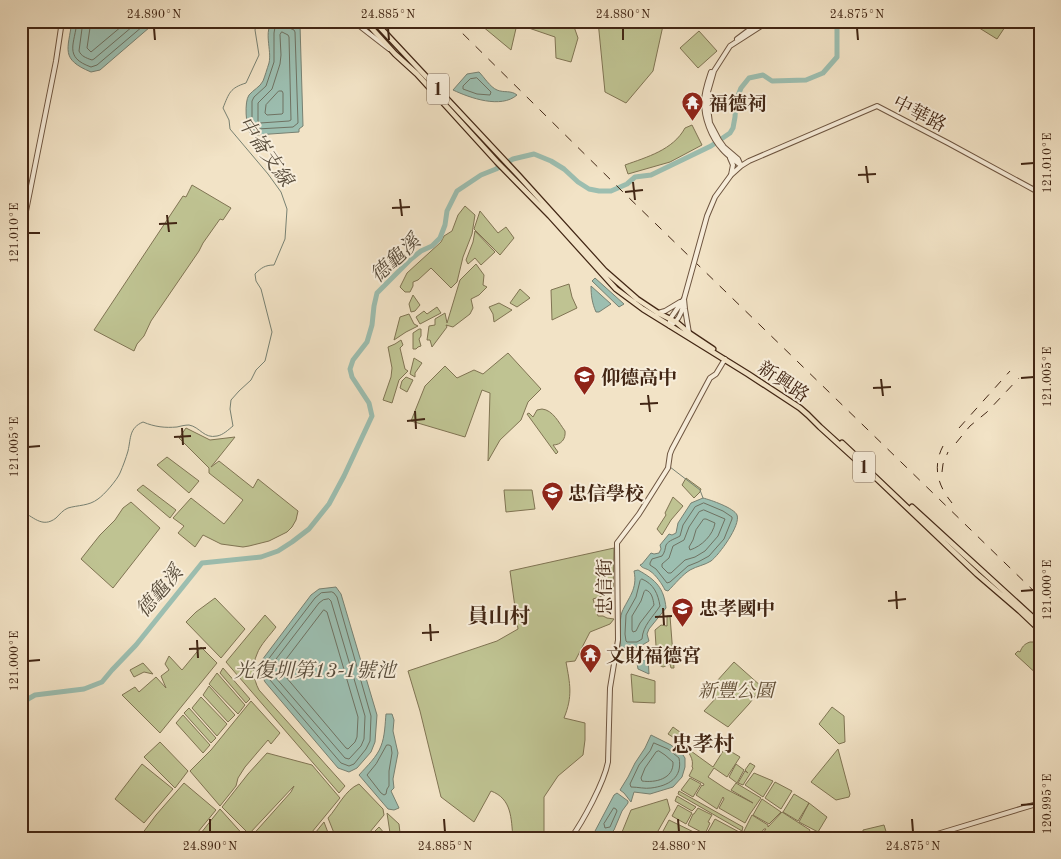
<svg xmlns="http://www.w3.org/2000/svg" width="1061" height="859" font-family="'Old Standard TT','Noto Serif TC',serif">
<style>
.green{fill:#bfc392;stroke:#807453}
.water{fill:#9cbeb0;stroke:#788172}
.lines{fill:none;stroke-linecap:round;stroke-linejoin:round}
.shore{stroke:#6f7262;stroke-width:1}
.stream{stroke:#788172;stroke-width:1}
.river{stroke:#9cbeb0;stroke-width:5}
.tertiary-casing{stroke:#6e5540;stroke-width:6}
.primary-casing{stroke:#422614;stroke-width:7}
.tertiary{stroke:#f7edda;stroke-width:4}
.primary{stroke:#f2e3c6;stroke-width:4.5}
.rail{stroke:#422614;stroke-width:1;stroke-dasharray:9 9;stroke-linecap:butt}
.tertiary-bridge-casing{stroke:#6e5540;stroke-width:6;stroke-linecap:butt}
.tertiary-bridge{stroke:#f7edda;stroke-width:4}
.ticks{fill:none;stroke:#422614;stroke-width:2}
.labels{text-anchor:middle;stroke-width:4;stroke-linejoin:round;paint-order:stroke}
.shield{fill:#f7edda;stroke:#78624f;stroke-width:1}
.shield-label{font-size:18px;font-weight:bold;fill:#422614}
.poi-label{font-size:19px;font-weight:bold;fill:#422614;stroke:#f7edda;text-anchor:start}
.street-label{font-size:19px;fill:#422614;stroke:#f7edda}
.park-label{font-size:19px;font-style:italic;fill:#614d34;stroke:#f7edda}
.water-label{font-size:20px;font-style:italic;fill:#584c3b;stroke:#f7edda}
.quarter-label{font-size:21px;font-weight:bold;fill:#422614;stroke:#f7edda}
.neatline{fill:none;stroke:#422614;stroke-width:2}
.ticks-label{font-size:12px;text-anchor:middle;fill:#422614}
</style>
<rect width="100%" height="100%" fill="#f2e3c6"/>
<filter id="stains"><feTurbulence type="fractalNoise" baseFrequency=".004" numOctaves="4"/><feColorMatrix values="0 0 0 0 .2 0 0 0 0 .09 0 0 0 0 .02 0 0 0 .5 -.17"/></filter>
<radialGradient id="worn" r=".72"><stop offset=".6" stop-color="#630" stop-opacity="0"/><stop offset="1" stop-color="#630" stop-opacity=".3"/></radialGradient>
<path class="green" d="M476 21H572L578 38 571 62 556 58 555 37 517 24 511 50Z
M598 21H664L653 71 626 103 605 92Z
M968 21H1009L997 39Z
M699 31 717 51 698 68 680 48Z
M692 125 702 145 670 162 628 174 625 165C647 157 673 150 685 128Z
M192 185 231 208 223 220 220 219 203 243 199 251 151 321 144 336 137 344 134 351 94 330 183 196 186 197Z
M465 206 475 215 472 234 463 257 457 282 451 288 431 268 418 280 413 282V286L410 292H405L400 287 407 273 441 242 444 236 452 231 458 215Z
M480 211 498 233 506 227 514 238 500 255 474 229Z
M475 231 495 252 481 265 475 258 468 264 466 260 473 242Z
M476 264 484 275 483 285 487 287 479 295 471 299 473 308 470 314 453 327 446 325 447 327 432 347 430 340H427L429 326 435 325V319L445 313 447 323 460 280Z
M569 284 572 297 577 308 552 320 551 290Z
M520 289 530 298 517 307 510 303Z
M413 295 420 305 415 311 411 312 409 304Z
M499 303 512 310 494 322 493 314 489 307Z
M437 307 441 313 420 324 416 317 424 311 427 314Z
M409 314 414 324 418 326 406 332 394 340 400 317Z
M419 329H421V336L419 339 421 346 418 347 416 349H413V333Z
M401 340 403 345 400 348 405 369 408 371 399 380 392 403 383 400 391 377 392 368 388 347 395 344Z
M508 353 541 389 528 402 521 420 500 440 488 461 490 393 482 390 465 437 411 421 425 386 445 366 457 378 474 370 483 374Z
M414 358 422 363 415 373V377L410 374Z
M406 377 413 380 407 392 400 388 402 381Z
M542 409C553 410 559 423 565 431 566 439 561 445 553 445L558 452 556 454 527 414 529 413 533 417 537 410Z
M186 428 210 440 235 437 211 467 219 461 253 488 258 479 298 511 296 520 292 527 287 532 269 541 249 546 243 547 221 544 203 535 195 547 178 533 184 526 173 518 191 498 224 524 243 500 209 473V468L179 438Z
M167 457 199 481 189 493 157 465Z
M686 478 701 489 700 492 694 498 682 485Z
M143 485 176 510 170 518 137 490Z
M504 490H532L535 509 506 512Z
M673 497 683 506 671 520 662 535 657 529 666 515 665 513Z
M131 502 160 528 113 588 81 559 100 535 115 520 123 508Z
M614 548 613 593 593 599 598 616H603L607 618 614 619 610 624 590 632 575 661 566 662C570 684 573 696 564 718L585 723V740L583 755 558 776 544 797V838H513C511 818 512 799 491 791L474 822 441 797 420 711 408 671 497 641 518 629 510 571Z
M215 598 245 629 221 658 186 622 196 612Z
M265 615 276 627C271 634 260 645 257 654 252 665 253 679 259 690L345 786 339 793 226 662Z
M667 616H670L674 668H671L670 664 663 667 659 665 657 662 655 630 661 625 667 626Z
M1030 642H1034L1040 647V677L1015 654 1018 651 1020 652C1022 647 1024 644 1030 642Z
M201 647 217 663 160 733 122 695 135 687 139 692 156 677 166 688 161 676 169 670 165 664 169 656 182 670Z
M734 662 762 687 749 704 728 727 704 711 716 698 708 691Z
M143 663 153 674 144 672 134 677 130 670Z
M223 668 250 699 246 703 220 673Z
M217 673 245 705 238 714 209 684Z
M631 674 655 681V703L633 702Z
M209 686 235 715 228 722 203 695Z
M201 697 227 724 217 736 192 708Z
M251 701 280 733 271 744 268 740 245 767 238 778 236 786 220 806 190 771 211 750Z
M832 707 844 716 845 742 839 744 819 724Z
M189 708 216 738 211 743 184 713Z
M183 715 210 745 203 753 176 723Z
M673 727 684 735 679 741 668 734Z
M160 742 188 771 175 788 144 757Z
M684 746 713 767 725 748 740 757 727 777 714 768 708 777 726 789 753 803 731 790 736 783 761 798 750 814 745 823 719 808 724 799 723 797 717 809 696 795 702 785 703 786 704 784 689 776 693 768 692 767C694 759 689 753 684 746Z
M838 749 850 794 849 797 836 800 811 782Z
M267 753 312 765 340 798 307 838H250L291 792 294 786 249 834 222 807 248 774Z
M750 763 755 766 743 785 738 783 745 771 748 773 745 770Z
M142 764 173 789 144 823 115 799Z
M736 764 744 770 737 783 729 777Z
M754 773 773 781 763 797 745 785Z
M690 778 701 784 693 797 681 790Z
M775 782 792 791 781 809 765 798Z
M184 783 216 810 193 838H139L156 815Z
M359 784 383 809 384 815 365 838H336L328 818C338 807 345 790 359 784Z
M679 791 743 827 742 831 678 794Z
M794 794 809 803 798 821 783 812Z
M677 796 696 807 692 811 675 801Z
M667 799 670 810 654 838H621L620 837 631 810Z
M762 799 781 812 769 824 753 815Z
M809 803 827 817 818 832 799 822Z
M678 805 692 813 686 824 672 816Z
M698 808 712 815 708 822 710 823 705 834 688 825 693 814H694Z
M220 809 246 838H197Z
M782 812 810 830 806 838H759L766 829H764L757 838H752L743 833 752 815 768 825V827Z
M387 813 399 824 400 833 397 838H381L374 832 379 827 385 834 390 833Z
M715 819 741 833 740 838H710L706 835Z
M669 820 704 837V838H670L662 833Z
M324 822 330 838H311Z
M884 825 888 838 876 836 868 837 863 832V830Z"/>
<path class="water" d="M72 21H157L100 70 91 72C60 59 68 50 72 21Z
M273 21H288L293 25H300L303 126 299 129V132L256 135 250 133C246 126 244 102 249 95 253 90 260 87 263 81 265 76 267 69 269 63 272 50 263 31 273 21Z
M479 72C484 77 490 87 497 90 504 93 511 90 517 95 501 109 470 98 453 90L467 74Z
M595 278 624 304 619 307 592 281Z
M591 286 611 304 599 312H596C592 303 591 295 591 286Z
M703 498C711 500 734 508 737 515 741 525 719 555 711 561 705 565 697 566 690 570 682 575 675 584 668 591L665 590C662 584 656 575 650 571 646 568 643 569 640 565L642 564 651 553 654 554 659 553 661 549 660 545 669 534 672 535 676 533 678 523 691 503Z
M638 570C656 580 664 588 666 608L649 629 647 634 649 641 639 647 621 648C620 639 619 620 622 612 628 598 638 589 634 571Z
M336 587 341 594 377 715 375 742 371 752 357 768 349 772 338 768 265 682 261 673 262 660 311 595 319 589Z
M648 658 649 674 638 669 637 663Z
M386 714H392L394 720 393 731 398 753 393 779 394 788 391 791 399 808 394 810 388 809 359 775C367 766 377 757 381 746 385 736 385 724 386 714Z
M651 735 671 745 683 755 685 758V767L682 777 673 787 650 794 634 792 631 802 624 793 620 790 628 777 635 763 645 748Z
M617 793 628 801V803L622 811 614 830 612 832 596 834 594 833 614 795Z"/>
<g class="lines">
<path class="shore" d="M77 21C75 44 63 57 91 67L97 65 149 21
M83 21 79 51C81 56 86 58 92 60L94 59 139 21
M91 21 87 48 91 52 128 21
M276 21 274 33V62L266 86 254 97 252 101V126L253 129H257L293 127 298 123 295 32 294 30 287 27 285 21
M282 32 288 35 289 37 291 120 289 121 260 123 258 121V103L272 89 280 64 281 55 280 35Z
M477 78 491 92 490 95 477 94 463 89V86L470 79Z
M279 91H282L283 93V113L282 114 267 115 265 113 266 105Z
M704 503 723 511 732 517V519L724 539 709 556 698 562 688 566 670 582 667 583 656 569 650 565V563L652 559 662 556C665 552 665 549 666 545 669 540 675 539 680 536L683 525 695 507Z
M704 510 725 519 718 536 705 551 695 557 685 560 671 573H668L662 567V564L669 558 673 546 684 540 689 527 699 512Z
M704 519H706L715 523C713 535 702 546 690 550L689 547 693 540 696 530Z
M642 579C654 584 658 594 660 606 653 617 643 625 642 639L637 642H627L626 641 625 634 626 615 636 597 640 581Z
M646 590C652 592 653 599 654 605L640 623 636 631 633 632 632 630V616L641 601 644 592Z
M332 592 334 593 337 597 371 716 370 741 366 749 354 764 349 766 341 763 270 680 266 672 267 661 315 598 321 593Z
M329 599 331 601 365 716 364 739 361 746 349 759 345 758 275 677 273 671V663L319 603 323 600Z
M324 610 327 612 358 717 357 737 355 742 348 749 346 748 280 670 281 666Z
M654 743 668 749 679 758C683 778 668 786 651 788 645 789 638 787 631 787L630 784 639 765 650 751Z
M387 745H389L391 746 392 753 389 771V786L387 789 386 794 384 795 381 793 367 775 376 764Z
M659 751 665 755 673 762C674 779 655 783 642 781L641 778 645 768 656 752Z
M614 808 616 809 617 811 610 827 605 828 604 824Z"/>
<path class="stream" d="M670 467 700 490 703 498
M21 511C33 516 42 529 56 518 60 514 63 510 68 508 78 505 89 506 98 499 104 495 117 480 120 473 123 466 126 458 128 451 131 438 129 428 143 422 155 427 165 428 177 427 181 426 185 425 189 425 200 427 204 439 217 436 223 435 228 430 233 426L230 409 231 400 239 391 251 380 256 370 265 361 272 332 261 289 256 281 255 274C261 268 265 265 274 265L285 239 287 209 281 192 268 174 230 129 229 120 223 108C229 93 230 88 246 83L259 55 255 30 257 21"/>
<path class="river" d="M21 707 28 699 35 695 84 689 102 682 112 670 136 645 202 563 261 557 278 551 292 542 309 529 329 504 344 476 372 416 369 403 352 377 350 369 353 360 367 342 372 325 374 306 377 293 411 259 421 251 432 246 440 238 445 225 447 211 457 191 481 175 496 169 513 159 534 154 551 161 564 169 578 182 589 189 599 191H611L627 184 635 177 651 175 711 146 730 133 733 128 735 117 736 101 741 88 749 78 763 75 772 81 806 80 823 73 837 57V21"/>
<defs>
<path id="tertiary" d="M353 21 389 49
M354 22 362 21
M737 39 761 21
M711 72C708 81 704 92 704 102 704 118 711 137 722 149 727 155 733 159 739 164
M730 158 733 165 731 175
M741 166 738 159 724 147 719 140 710 123 708 108V92L714 71 730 46 769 21
M731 175 741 166 749 161 877 106 948 143 1040 193
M21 236 56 61 62 21
M684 299 685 309 689 333
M658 313 665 311 680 302
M670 326C678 321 681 315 683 306
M670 326V319L684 299
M571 838C583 821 604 783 608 762L610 688 618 640 617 543 639 514 668 468 670 454 672 449 710 378 716 374 725 359
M924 838 1040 803"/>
<path id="primary" d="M365 21 395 54 417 74 497 162 550 216 616 289 643 309 748 374 800 408 808 415 820 427 873 475 977 574 1020 611 1040 630
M374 21 519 176 605 271 637 299 658 313 676 322 689 333 713 349
M842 443 858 458
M912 507 1040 624"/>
</defs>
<use href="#tertiary" class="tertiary-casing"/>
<use href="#primary" class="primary-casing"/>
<use href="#tertiary" class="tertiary"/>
<use href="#primary" class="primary"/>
<path class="rail" d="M450 21 624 193 1040 597
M959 428 1010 371
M956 443 970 426 987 412 1019 378
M943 446C932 467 938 486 952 503
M942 472 943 464 948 452"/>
<defs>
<path id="tertiary-bridge" d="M684 299 707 216 715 197 731 175"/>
</defs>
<use href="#tertiary-bridge" class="tertiary-bridge-casing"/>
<use href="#tertiary-bridge" class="tertiary-bridge"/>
</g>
<path class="ticks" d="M154 28 155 40M388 28 389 40M623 28V40M857 28 858 40M1021 164 1034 163M866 166 868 183M858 175 876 174M633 182 635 200M625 192 643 190M400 199 402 216M392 208 410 207M167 215 169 232M159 224 177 223M28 233H40M1021 378 1034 377M881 379 883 396M873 388 891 387M648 395 650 412M640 404 658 403M415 411 416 429M407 421 425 419M182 428 183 445M174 437 191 436M28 447 40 446M896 591 897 609M1021 591 1034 590M888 601 906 599M663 608 664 625M655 617 672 616M430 624 431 641M422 633 439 632M197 640 198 658M189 649 206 648M28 661 40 660M1021 805 1034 804M210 819V832M444 819 445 832M678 819 679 832M912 819 913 832"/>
<defs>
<symbol id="temple-pin" viewBox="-11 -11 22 30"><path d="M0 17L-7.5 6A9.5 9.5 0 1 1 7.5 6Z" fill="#8f2418" stroke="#f7edda"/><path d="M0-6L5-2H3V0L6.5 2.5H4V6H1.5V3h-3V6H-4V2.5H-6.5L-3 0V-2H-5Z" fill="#fff"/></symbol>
<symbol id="school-pin" viewBox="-11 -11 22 30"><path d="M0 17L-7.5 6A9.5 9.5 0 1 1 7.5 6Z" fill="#8f2418" stroke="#f7edda"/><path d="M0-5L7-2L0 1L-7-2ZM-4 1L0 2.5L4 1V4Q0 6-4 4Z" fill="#fff"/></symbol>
</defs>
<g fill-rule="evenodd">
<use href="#temple-pin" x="680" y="90" width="25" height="34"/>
<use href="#school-pin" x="572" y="364" width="25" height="34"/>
<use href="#school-pin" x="540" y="480" width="25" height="34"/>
<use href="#school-pin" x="670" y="596" width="25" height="34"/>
<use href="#temple-pin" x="578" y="642" width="25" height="34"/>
</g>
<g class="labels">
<g class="shield">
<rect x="427" y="73.5" width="22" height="31" rx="4"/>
<rect x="853" y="451.5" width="22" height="31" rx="4"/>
</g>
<g class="shield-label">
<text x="438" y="95">1</text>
<text x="864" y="473">1</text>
</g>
<g class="poi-label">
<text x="709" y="110">福德祠</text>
<text x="601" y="384">仰德高中</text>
<text x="568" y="500">忠信學校</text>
<text x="699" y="615">忠孝國中</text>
<text x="606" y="662">文財福德宮</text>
</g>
<g class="street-label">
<text transform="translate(920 113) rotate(27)" y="7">中華路</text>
<text transform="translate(784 381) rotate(34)" y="7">新興路</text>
<text transform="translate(604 587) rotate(-90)" y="7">忠信街</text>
</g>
<g class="park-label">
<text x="736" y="697">新豐公園</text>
</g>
<g class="water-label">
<text transform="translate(266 151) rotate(55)" y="7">中崙支線</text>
<text transform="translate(395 258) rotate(-43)" y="7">德龜溪</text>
<text transform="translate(159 591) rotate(-50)" y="7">德龜溪</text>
<text x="315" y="677">光復圳第13-1號池</text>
</g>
<g class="quarter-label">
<text x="499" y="623">員山村</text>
<text x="703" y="751">忠孝村</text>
</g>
</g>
<rect width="1061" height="859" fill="none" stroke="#f2e3c6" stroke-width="55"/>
<rect x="28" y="28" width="1006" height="804" class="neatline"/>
<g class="ticks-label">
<text x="154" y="18">24.890°N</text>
<text x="388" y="18">24.885°N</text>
<text x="623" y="18">24.880°N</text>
<text x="857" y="18">24.875°N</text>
<text transform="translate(1047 163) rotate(-90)" y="4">121.010°E</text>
<text transform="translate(14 233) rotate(-90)" y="4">121.010°E</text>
<text transform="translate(1047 377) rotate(-90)" y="4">121.005°E</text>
<text transform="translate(14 447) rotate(-90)" y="4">121.005°E</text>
<text transform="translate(1047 590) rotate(-90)" y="4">121.000°E</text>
<text transform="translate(14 661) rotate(-90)" y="4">121.000°E</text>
<text transform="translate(1047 804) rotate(-90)" y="4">120.995°E</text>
<text x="210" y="850">24.890°N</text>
<text x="445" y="850">24.885°N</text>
<text x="679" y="850">24.880°N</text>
<text x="913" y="850">24.875°N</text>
</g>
<rect width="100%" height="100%" filter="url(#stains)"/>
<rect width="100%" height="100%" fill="url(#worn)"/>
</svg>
